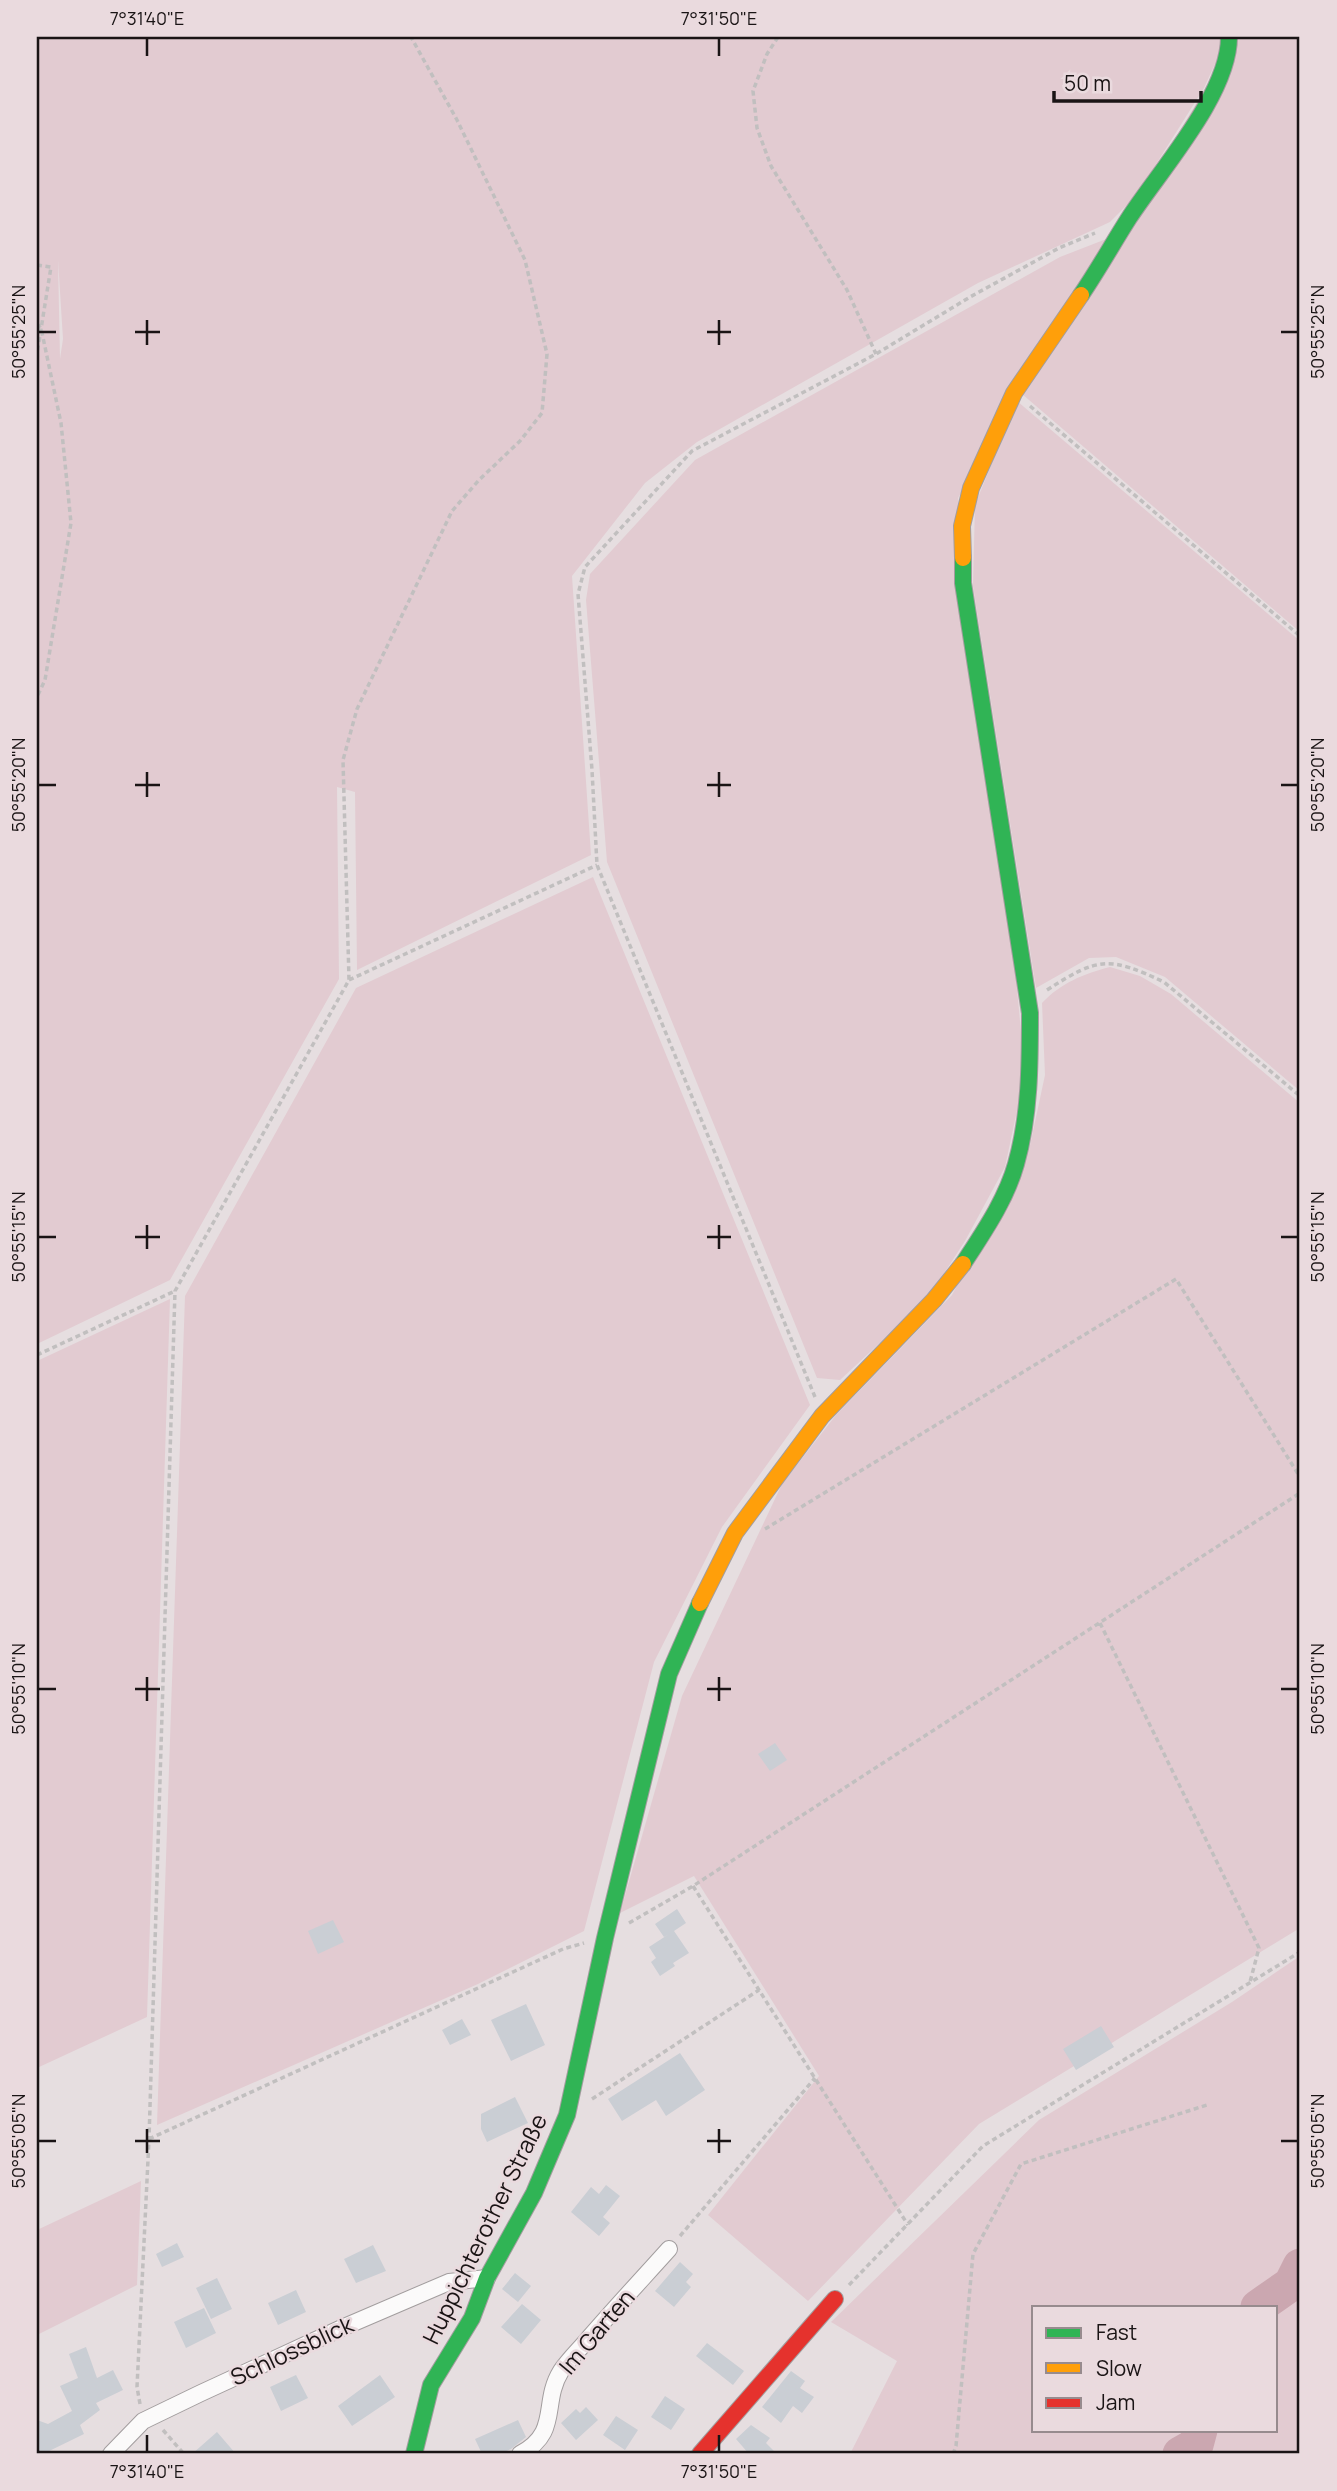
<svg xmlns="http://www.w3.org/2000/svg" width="1337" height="2491" font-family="Manrope,sans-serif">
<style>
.green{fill:#e2cbd1;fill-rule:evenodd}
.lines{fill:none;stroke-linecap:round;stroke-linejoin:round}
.river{stroke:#cba7b0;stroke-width:35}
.building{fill:#caced4}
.street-casing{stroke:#a29d9e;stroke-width:18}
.fast-casing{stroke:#a29d9e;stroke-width:18}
.slow-casing{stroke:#a29d9e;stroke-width:18}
.jam-casing{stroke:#a29d9e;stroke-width:18}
.path{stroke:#c1bfbf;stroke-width:3.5;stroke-dasharray:5 3.5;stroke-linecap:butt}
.street{stroke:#fbfafa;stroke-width:16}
.fast{stroke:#30b455;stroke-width:16}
.slow{stroke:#ff9f0a;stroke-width:16}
.jam{stroke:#e5322d;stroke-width:16}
.ticks{fill:none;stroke:#1a1415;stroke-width:2.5}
.labels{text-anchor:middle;stroke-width:5;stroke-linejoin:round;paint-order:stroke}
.street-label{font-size:23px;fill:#1a1415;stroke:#eadade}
.neatline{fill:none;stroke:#1a1415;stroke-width:2.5}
.ticks-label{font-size:18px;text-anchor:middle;fill:#1a1415}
</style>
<rect width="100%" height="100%" fill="#e6dee0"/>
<path class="green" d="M37 37H1220V53L1204 88 1136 196 1110 222 978 283 697 442 645 483 572 576 591 855 357 970 355 792 337 787 339 979 170 1280 37 1344ZM58 260 63 339 60 359 58 261Z
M1236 37H1300V632L1022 394Z
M1114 236 958 498 1012 937 1025 1073 1005 1167 965 1241 928 1298 840 1380 817 1378 607 862 586 600 590 574 695 460 1060 257Z
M1017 401 1300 641V1091L1165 977 1116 957 1089 958 1036 988 973 586 975 505Z
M593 877 810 1405 722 1527 654 1662 584 1931 478 1984 157 2125 185 1296 356 988Z
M1110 967 1140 976 1171 994 1300 1103V1928L979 2124 808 2301 708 2215 819 2076 694 1876 620 1913 682 1696 782 1484 836 1415 952 1295 1029 1150 1045 1075 1042 1003C1061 983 1083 974 1110 967Z
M170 1299 147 2017 37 2068V1361Z
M1300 1956V2454H850L897 2361 831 2322 1039 2120 1232 2002ZM1276 2307V2430H1034V2307Z
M141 2181 137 2285 37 2335V2230Z"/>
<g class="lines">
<path class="river" d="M1258 2307 1291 2284 1300 2266
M1180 2454 1196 2445 1200 2430"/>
</g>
<path class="building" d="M775 1743 787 1760 770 1771 758 1754Z
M677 1909 686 1923 674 1931 689 1953 673 1963 675 1966 660 1976 651 1962 656 1958 649 1947 669 1934 664 1937 655 1924Z
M333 1920 344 1942 318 1954 308 1931Z
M526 2004 545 2045 511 2061 491 2020Z
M462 2019 471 2035 450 2045 442 2030Z
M1101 2026 1114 2047 1076 2070 1063 2049Z
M680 2053 705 2090 666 2116 656 2100 622 2121 608 2099Z
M515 2097 528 2123 487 2142 481 2129V2114Z
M606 2185 620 2196 603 2217 610 2223 599 2236 571 2212 591 2187 599 2194Z
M177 2243 184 2257 162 2267 156 2254Z
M373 2245 386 2271 356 2283 344 2259Z
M680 2262 693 2274 686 2282 691 2287 674 2307 655 2291Z
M515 2273 531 2286 518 2302 502 2289Z
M217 2278 232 2309 211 2319 196 2288Z
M296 2290 306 2312 278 2325 268 2303Z
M522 2304 541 2320 521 2344 501 2327Z
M204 2308 216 2333 186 2348 174 2322Z
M707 2343 744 2371 733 2385 696 2356Z
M86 2347 97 2378 113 2370 123 2390 96 2403 100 2410 80 2425 84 2434 43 2454H37V2420L48 2424 72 2411 60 2386 78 2378 69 2354Z
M791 2371 805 2381 800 2388 814 2397 802 2413 793 2406 781 2423 762 2407Z
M296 2375 308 2398 281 2411 270 2387Z
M380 2375 395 2397 352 2426 338 2406Z
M665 2396 685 2409 671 2430 651 2417Z
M586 2407 598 2420 576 2440 561 2423 576 2409 580 2413Z
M616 2416 638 2430 625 2450 603 2435Z
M518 2420 526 2437 511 2449 500 2454H482L475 2439Z
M751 2425 770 2438 766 2443 777 2454H749L736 2439Z
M217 2432 236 2454H192Z"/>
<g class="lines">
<defs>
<path id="street" d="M111 2454 143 2421 201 2393 344 2327 449 2282 487 2278
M520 2454C561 2432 541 2403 561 2371 569 2359 580 2349 589 2338 615 2308 642 2279 669 2249"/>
<path id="fast" d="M1081 295C1098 270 1113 243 1129 218 1161 169 1229 94 1229 37
M963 558V583L1030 1013C1030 1063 1030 1115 1016 1164 1006 1200 983 1233 963 1264
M414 2454 431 2385 472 2318 487 2278 534 2193 567 2115 605 1938 669 1674 700 1603"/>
<path id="slow" d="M963 558 962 526 971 488 1014 393 1081 295
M700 1603 735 1533 822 1416 934 1300 963 1264"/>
<path id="jam" d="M700 2454 835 2299"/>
</defs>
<use href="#street" class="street-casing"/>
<use href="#fast" class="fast-casing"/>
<use href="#slow" class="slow-casing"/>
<use href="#jam" class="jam-casing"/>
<path class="path" d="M778 37 767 54 753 91 757 128 771 166 847 290 876 354
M37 265 51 267 37 354
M37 324 41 328 61 423 71 523 45 680 37 697
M1030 406 1300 636
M349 980 597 865
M1047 990C1098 957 1109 956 1164 982L1300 1096
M37 1355 175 1291
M815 1397 597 865 592 770 578 594 585 567 692 451 876 354 970 297 1059 248 1095 233
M765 1529 1176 1279 1300 1477
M1100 1623 1259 1948 1250 1982
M693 1886 908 2225
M629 1923 693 1886 1300 1493
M592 2099 759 1990
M149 2139 563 1949 584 1943
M680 2236 815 2078
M849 2285 983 2146 1300 1952
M140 2404 137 2387 149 2139 175 1291 349 980 343 760 357 709 452 511 479 480 520 441 542 413 547 354 525 260 457 120 411 37
M163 2430 184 2454
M953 2454 956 2446 973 2254 1021 2164 1207 2105"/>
<use href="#street" class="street"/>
<use href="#fast" class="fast"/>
<use href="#slow" class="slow"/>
<use href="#jam" class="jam"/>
</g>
<path class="ticks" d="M147 38V56M719 38V56M147 320V345M719 320V345M38 332H56M135 332H160M707 332H731M1281 332H1298M147 772V797M719 772V797M38 785H56M135 785H160M707 785H731M1281 785H1298M147 1225V1249M719 1225V1249M38 1237H56M135 1237H160M707 1237H731M1281 1237H1298M147 1677V1701M719 1677V1701M38 1689H56M135 1689H160M707 1689H731M1281 1689H1298M147 2129V2153M719 2129V2153M38 2141H56M135 2141H160M707 2141H731M1281 2141H1298M147 2435V2452M719 2435V2452"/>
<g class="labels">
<g class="street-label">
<text transform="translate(485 2229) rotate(-64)" y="8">Huppichterother Straße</text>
<text transform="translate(597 2332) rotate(-50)" y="8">Im Garten</text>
<text transform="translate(292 2351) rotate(-25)" y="8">Schlossblick</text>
</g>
</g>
<rect width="1337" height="2491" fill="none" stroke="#eadade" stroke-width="77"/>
<rect x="1032" y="2306" width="245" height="126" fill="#eadade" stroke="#978b8e" stroke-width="2"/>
<rect x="1046" y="2328" width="35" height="10" fill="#30b455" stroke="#978b8e" stroke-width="2"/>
<text x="1096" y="2340" font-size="21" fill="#1a1415">Fast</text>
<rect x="1046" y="2363" width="35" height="10" fill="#ff9f0a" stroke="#978b8e" stroke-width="2"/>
<text x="1096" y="2376" font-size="21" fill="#1a1415">Slow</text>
<rect x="1046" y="2398" width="35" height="10" fill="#e5322d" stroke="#978b8e" stroke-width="2"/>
<text x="1096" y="2410" font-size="21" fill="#1a1415">Jam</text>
<path d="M1054 91v10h147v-10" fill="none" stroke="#1a1415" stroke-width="3.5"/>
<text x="1064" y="91" font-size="21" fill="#1a1415" stroke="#eadade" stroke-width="5" paint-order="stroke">50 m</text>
<rect x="38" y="38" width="1260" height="2414" class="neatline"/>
<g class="ticks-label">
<text x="147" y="25">7°31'40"E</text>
<text x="719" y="25">7°31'50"E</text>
<text transform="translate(19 332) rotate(-90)" y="6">50°55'25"N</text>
<text transform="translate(1318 332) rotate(-90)" y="6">50°55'25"N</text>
<text transform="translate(19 785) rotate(-90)" y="6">50°55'20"N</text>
<text transform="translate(1318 785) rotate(-90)" y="6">50°55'20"N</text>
<text transform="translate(19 1237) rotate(-90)" y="6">50°55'15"N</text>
<text transform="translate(1318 1237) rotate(-90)" y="6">50°55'15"N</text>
<text transform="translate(19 1689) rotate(-90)" y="6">50°55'10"N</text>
<text transform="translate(1318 1689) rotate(-90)" y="6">50°55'10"N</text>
<text transform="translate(19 2141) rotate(-90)" y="6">50°55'05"N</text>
<text transform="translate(1318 2141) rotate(-90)" y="6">50°55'05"N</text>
<text x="147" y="2478">7°31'40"E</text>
<text x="719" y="2478">7°31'50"E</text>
</g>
</svg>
